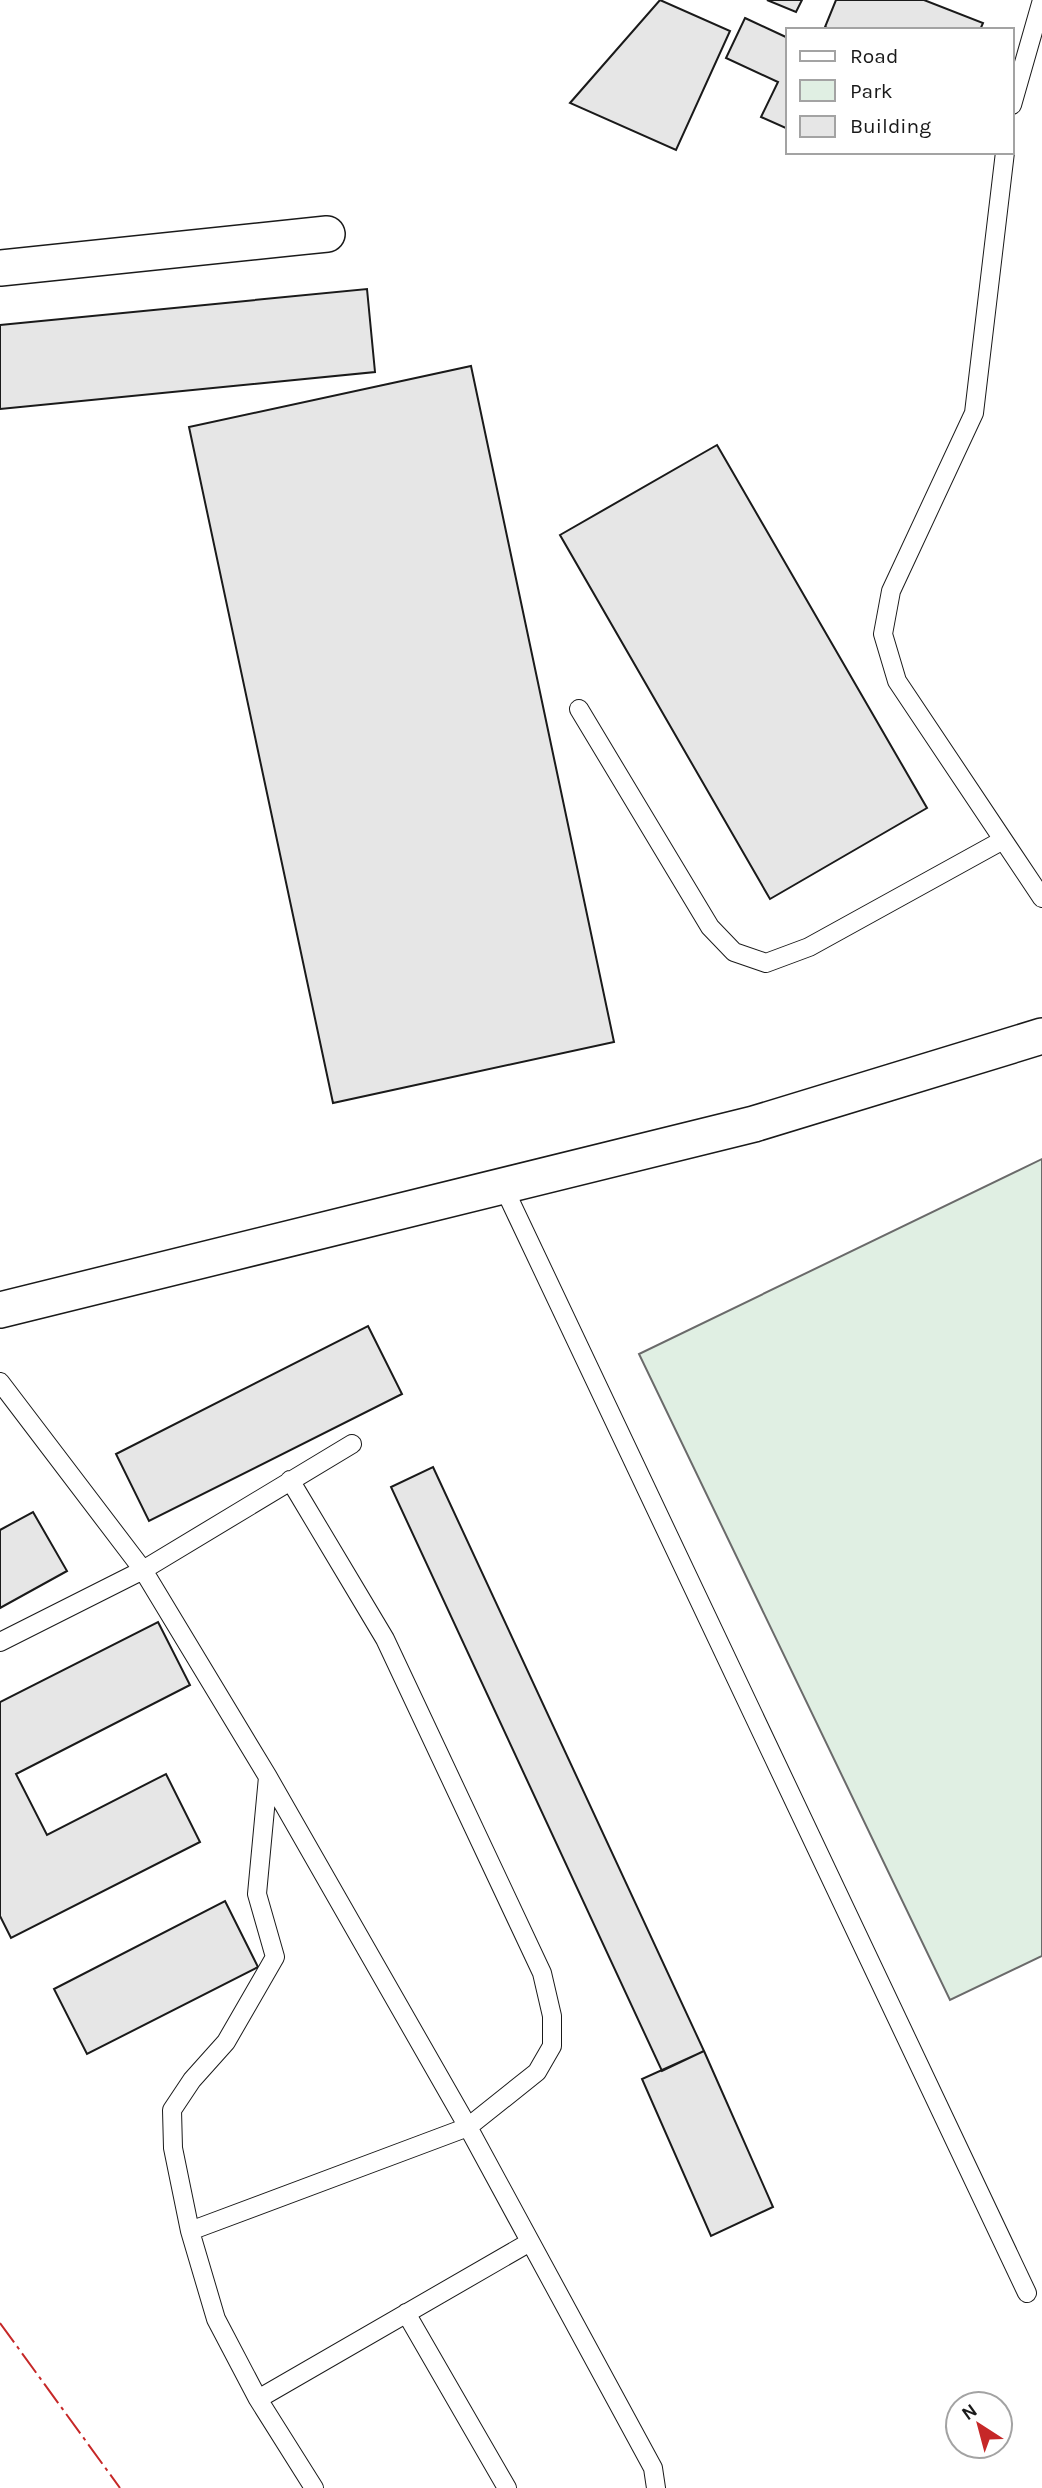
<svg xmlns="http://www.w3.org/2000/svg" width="1042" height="2488" font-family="Karla,sans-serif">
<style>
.green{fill:#e0efe3;stroke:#6a6a6a;stroke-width:2}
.building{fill:#e6e6e6;stroke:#1a1a1a;stroke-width:2}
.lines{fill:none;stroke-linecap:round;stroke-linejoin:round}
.lane-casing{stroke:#1a1a1a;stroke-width:20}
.street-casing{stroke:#1a1a1a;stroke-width:38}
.lane{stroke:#fff;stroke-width:18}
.street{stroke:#fff;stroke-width:35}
.power{stroke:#c62828;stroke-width:2;stroke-dasharray:24 5 3.5 5;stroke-linecap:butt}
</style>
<rect width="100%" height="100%" fill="#fff"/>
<path class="green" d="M1042 1159V1956L950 2000 639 1354Z"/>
<path class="building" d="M660 0 730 31 676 150 570 103Z
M767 0H802L796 12Z
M836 0H924L983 23 980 30H831L825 27Z
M745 18 788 38V129L761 117 778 82 726 58Z
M367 289 375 372 0 409V325Z
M471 366 614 1042 333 1103 189 427Z
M717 445 927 808 770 899 560 535Z
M368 1326 402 1394 149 1521 116 1454Z
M433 1467 704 2051 662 2071 391 1487Z
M33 1512 67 1571 0 1608V1530Z
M158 1622 190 1685 16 1774 47 1835 166 1774 200 1842 11 1938 0 1916V1702Z
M225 1901 258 1967 87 2054 54 1989Z
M704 2051 773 2207 711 2236 642 2079Z"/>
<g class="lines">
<defs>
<path id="lane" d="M1012 105 1042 0
M1005 152 974 413 891 591 883 634 897 681 1042 898
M579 709 710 927 734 952 766 963 809 947 1003 840
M503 1186 1027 2293
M0 1382 143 1570 268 1777
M0 1642 143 1570 352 1444
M190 2231 468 2127 537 2072 552 2046V2016L542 1973 385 1639 290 1480
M406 2313 507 2488
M258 2399 530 2242
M314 2488 258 2399 216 2319 190 2231 173 2148 172 2110 192 2080 226 2042 275 1957 257 1894 268 1777 468 2127 653 2468 656 2488"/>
<path id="street" d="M0 268 327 234
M0 1310 754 1124 1042 1036"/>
</defs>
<use href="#lane" class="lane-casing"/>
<use href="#street" class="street-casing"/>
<use href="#lane" class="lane"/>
<use href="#street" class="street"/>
<path class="power" d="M0 2323 120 2488"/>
</g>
<rect x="786" y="28" width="228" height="126" fill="#ffffff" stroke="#a3a3a3" stroke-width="2"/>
<rect x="800" y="51" width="35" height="10" fill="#ffffff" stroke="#a3a3a3" stroke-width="2"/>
<text x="850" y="63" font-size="21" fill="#1a1a1a">Road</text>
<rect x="800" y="80" width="35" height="21" fill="#e0efe3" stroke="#a3a3a3" stroke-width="2"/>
<text x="850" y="98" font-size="21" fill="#1a1a1a">Park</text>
<rect x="800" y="116" width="35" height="21" fill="#e6e6e6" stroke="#a3a3a3" stroke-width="2"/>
<text x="850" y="133" font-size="21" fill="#1a1a1a">Building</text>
<g transform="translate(979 2425) rotate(324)"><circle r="33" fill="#ffffff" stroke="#a3a3a3" stroke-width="2"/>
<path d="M0-5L12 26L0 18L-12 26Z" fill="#c62828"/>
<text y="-10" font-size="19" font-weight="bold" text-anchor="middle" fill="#1a1a1a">N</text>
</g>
</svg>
